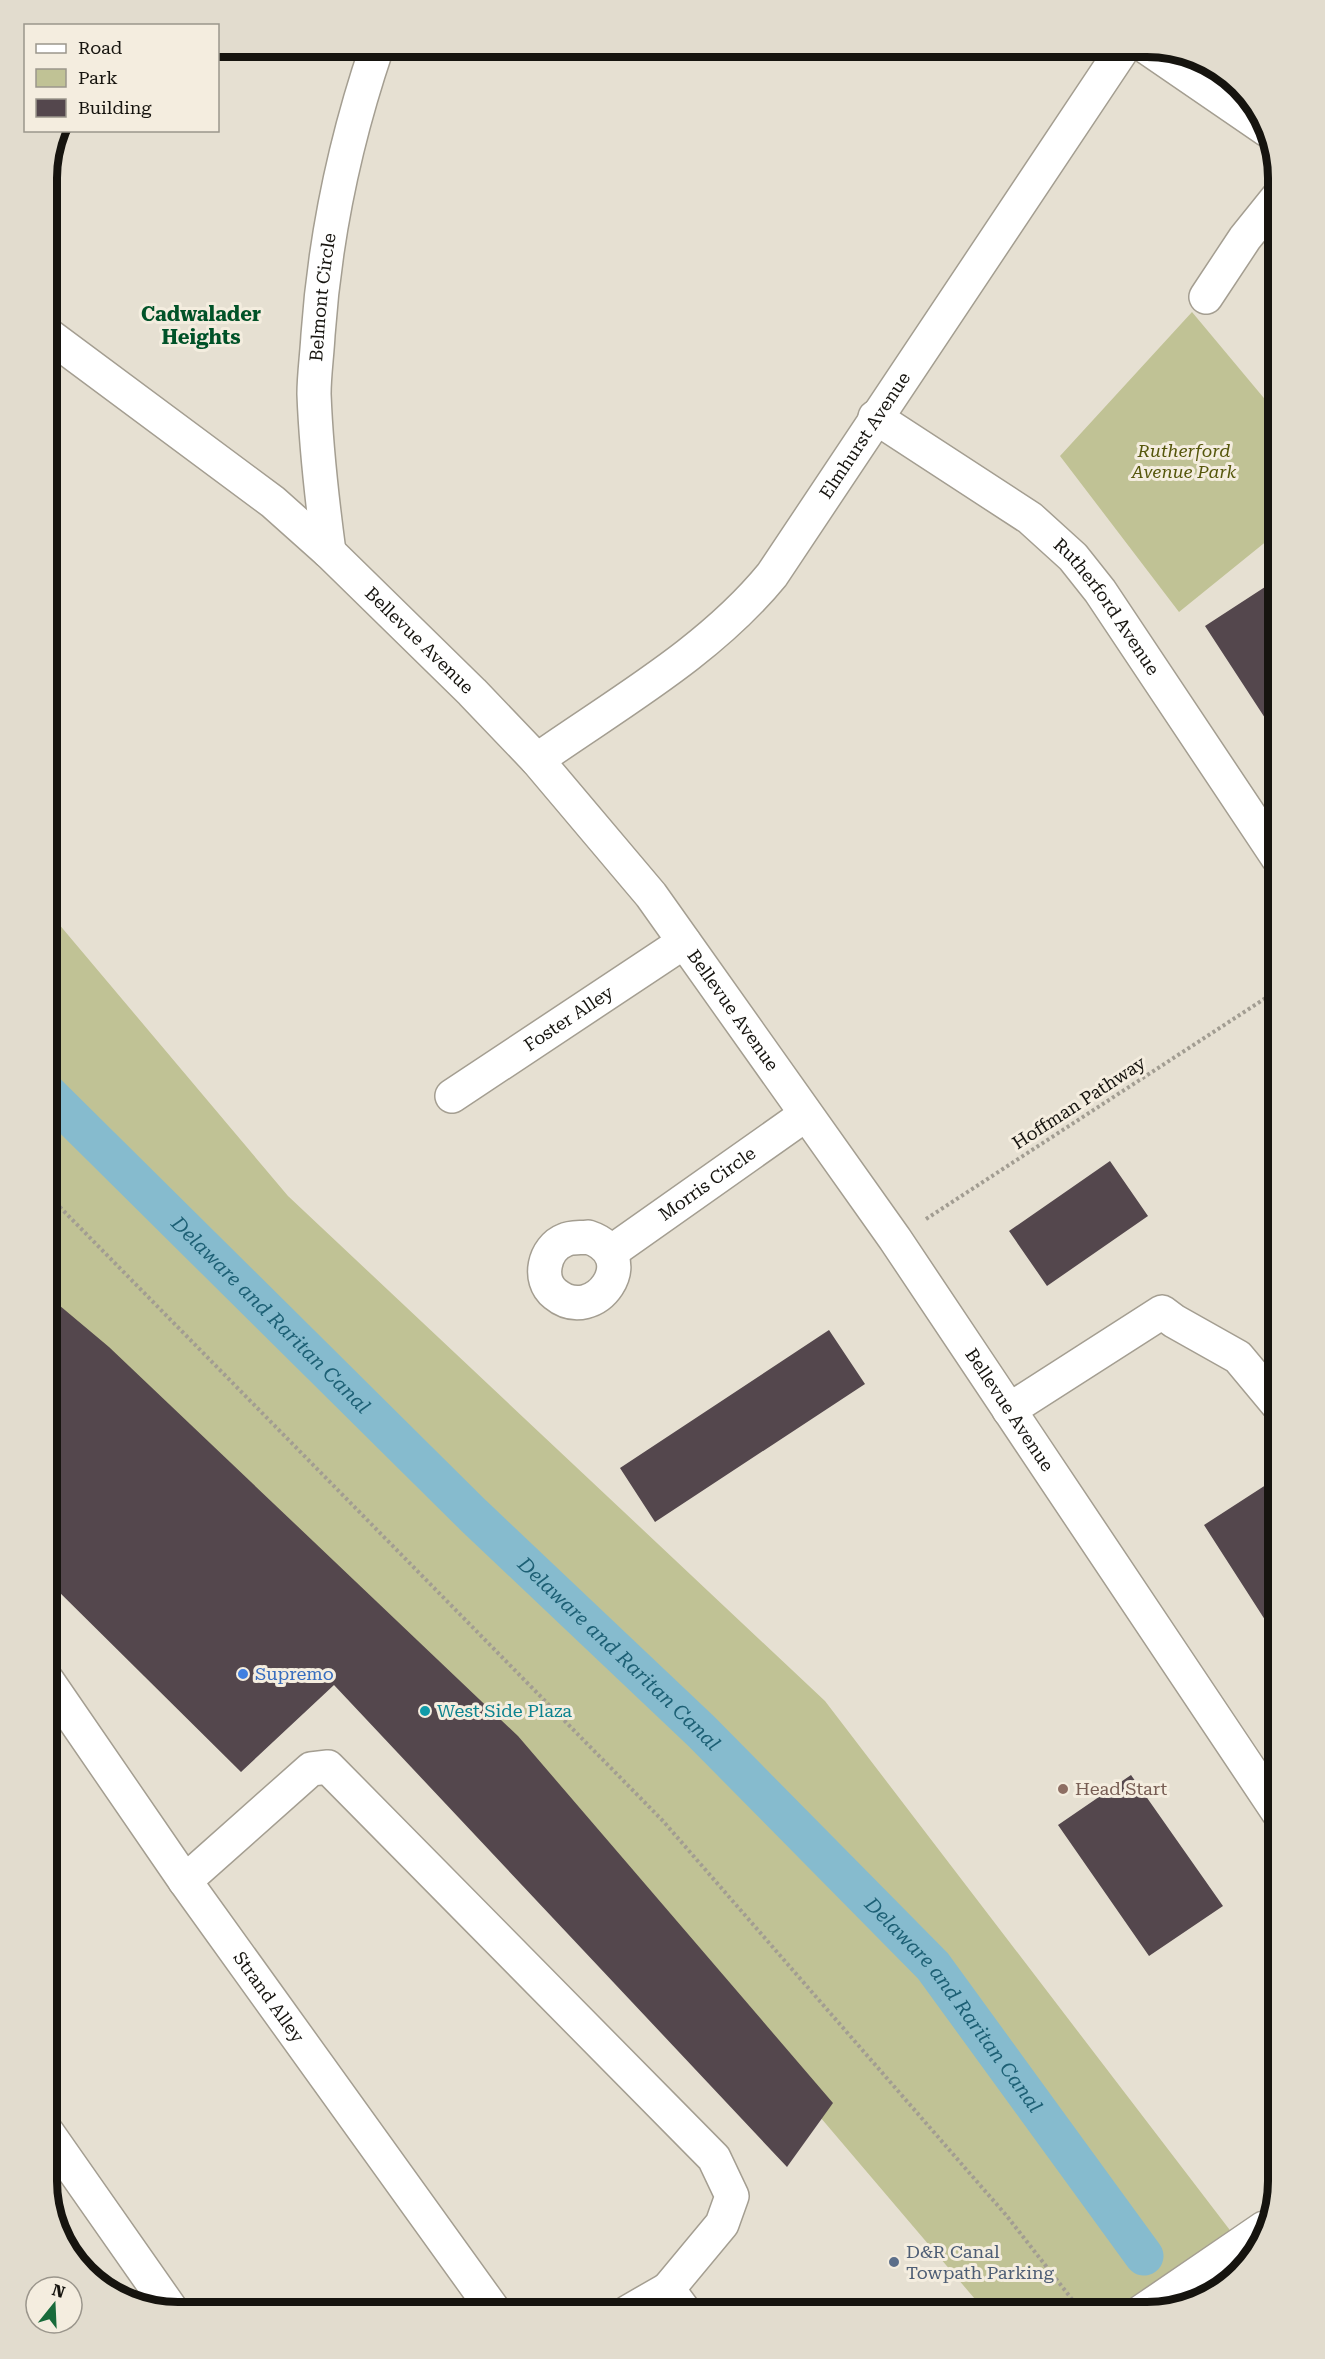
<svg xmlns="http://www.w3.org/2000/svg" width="1325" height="2359" font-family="'Roboto Serif',serif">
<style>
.green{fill:#c0c295}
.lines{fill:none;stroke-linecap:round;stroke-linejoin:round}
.canal{stroke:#86bbce;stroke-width:39}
.building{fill:#54474d}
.minor-casing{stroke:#a49e91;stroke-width:36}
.path{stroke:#a29d92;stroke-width:4;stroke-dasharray:3 3;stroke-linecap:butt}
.minor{stroke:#fff;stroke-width:33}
.shop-dot{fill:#3f7fe0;stroke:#f4eddf;stroke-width:2}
.culture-dot{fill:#0f9aa8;stroke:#f4eddf;stroke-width:2}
.education-dot{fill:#8d6e63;stroke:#f4eddf;stroke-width:2}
.service-dot{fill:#5c6f8a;stroke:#f4eddf;stroke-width:2}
.labels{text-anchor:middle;stroke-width:6;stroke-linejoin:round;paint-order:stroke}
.street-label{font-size:18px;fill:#16140f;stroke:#f4eddf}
.park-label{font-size:18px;font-style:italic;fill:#56570c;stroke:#f4eddf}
.shop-label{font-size:18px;fill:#366cbe;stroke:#f4eddf;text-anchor:start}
.culture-label{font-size:18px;fill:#0d838f;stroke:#f4eddf;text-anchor:start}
.education-label{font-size:18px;fill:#785e54;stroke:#f4eddf;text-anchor:start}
.service-label{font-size:18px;fill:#4e5e75;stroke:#f4eddf;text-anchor:start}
.neighbourhood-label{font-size:20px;font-weight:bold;fill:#005228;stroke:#f4eddf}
.water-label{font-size:20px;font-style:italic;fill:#1d6075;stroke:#f4eddf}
.rim{fill:none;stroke:#16140f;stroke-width:8}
</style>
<rect width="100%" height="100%" fill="#e6e0d2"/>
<path class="green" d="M1192 312 1278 415V532L1179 612 1060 456Z
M47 910 288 1196 825 1701 1239 2242 1242 2266 1205 2299 1147 2312H986L540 1788 113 1364 47 1351Z"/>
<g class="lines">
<path class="canal" id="s1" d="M47 1093 473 1515 701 1731 933 1966 1144 2256"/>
</g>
<path class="building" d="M1265 587 1278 608V738L1205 626Z
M1110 1161 1148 1216 1047 1286 1009 1231Z
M47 1295 109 1347 518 1736 833 2103 787 2167 334 1685 241 1772 47 1580Z
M829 1330 865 1384 655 1522 620 1468Z
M1278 1477V1640L1204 1525Z
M1131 1775 1223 1906 1149 1956 1058 1825Z"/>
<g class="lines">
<defs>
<g id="minor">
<path d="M1146 47 1267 130"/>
<path d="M1206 297 1245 238 1278 197"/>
<path id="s2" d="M47 334 273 502 329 552 472 692 537 760 651 895 895 1239 1278 1812"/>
<path id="s3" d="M875 417 1030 518 1073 557 1100 591 1278 858"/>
<path id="s4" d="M329 552C322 500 316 447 314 394 314 375 317 355 318 335 325 235 345 141 377 47"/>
<path id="s5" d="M537 760C618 703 709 652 772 575L1124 47"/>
<path id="s6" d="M452 1096 684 942"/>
<path d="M588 1237C645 1256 595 1327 555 1294 537 1280 544 1248 565 1240 571 1237 581 1238 588 1237Z"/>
<path id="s7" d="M611 1252 805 1115"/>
<path d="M1009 1410 1162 1312 1174 1321 1238 1357 1278 1405"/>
<path id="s8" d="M47 1680 185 1881 495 2312"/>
<path d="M185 1881 311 1769 328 1767 714 2158 732 2196 722 2224 668 2289 685 2312"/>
<path d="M47 2132 173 2312"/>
<path d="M628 2312 668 2289"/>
<path d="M1141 2312 1264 2228"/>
</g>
</defs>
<use href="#minor" class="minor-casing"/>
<path class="path" d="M47 1194 663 1821 1006 2215 1082 2312
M926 1219 1278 990"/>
<use href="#minor" class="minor"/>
</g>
<circle class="shop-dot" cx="243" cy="1674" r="6"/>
<circle class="culture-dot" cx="425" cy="1711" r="6"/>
<circle class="education-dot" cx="1063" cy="1789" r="6"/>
<circle class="service-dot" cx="894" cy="2262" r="6"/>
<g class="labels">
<g class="street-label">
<text dy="6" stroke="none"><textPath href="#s4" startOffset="256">Belmont Circle</textPath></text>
<text dy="6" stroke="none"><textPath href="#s5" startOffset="468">Elmhurst Avenue</textPath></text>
<text dy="6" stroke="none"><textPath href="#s3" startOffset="303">Rutherford Avenue</textPath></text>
<text dy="6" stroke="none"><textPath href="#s2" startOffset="483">Bellevue Avenue</textPath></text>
<text dy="6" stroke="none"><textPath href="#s2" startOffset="969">Bellevue Avenue</textPath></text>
<text dy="6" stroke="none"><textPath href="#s6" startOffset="140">Foster Alley</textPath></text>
<text transform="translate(1079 1103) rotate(-33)" y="6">Hoffman Pathway</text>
<text dy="6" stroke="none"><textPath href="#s7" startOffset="118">Morris Circle</textPath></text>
<text dy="6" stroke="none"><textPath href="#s2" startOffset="1455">Bellevue Avenue</textPath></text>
<text dy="6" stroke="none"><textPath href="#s8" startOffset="387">Strand Alley</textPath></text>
</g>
<g class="park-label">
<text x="1184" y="457">Rutherford<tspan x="1184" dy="21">Avenue Park</tspan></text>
</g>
<g class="shop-label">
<text x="255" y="1680">Supremo</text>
</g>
<g class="culture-label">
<text x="437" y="1717">West Side Plaza</text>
</g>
<g class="education-label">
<text x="1075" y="1795">Head Start</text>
</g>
<g class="service-label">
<text x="906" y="2258">D&amp;R Canal<tspan x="906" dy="21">Towpath Parking</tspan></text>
</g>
<g class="neighbourhood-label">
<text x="201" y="321">Cadwalader<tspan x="201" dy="23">Heights</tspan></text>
</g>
<g class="water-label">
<text dy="7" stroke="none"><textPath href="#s1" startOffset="315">Delaware and Raritan Canal</textPath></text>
<text dy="7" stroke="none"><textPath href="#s1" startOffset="801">Delaware and Raritan Canal</textPath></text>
<text dy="7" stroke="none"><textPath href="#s1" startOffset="1287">Delaware and Raritan Canal</textPath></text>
</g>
</g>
<path d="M0 0H1325V2359H0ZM178 57H1147A121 121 0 0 1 1268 178V2181A121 121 0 0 1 1147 2302H178A121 121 0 0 1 57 2181V178A121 121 0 0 1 178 57Z" fill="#e2dcce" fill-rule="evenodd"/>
<path class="rim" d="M178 57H1147A121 121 0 0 1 1268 178V2181A121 121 0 0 1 1147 2302H178A121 121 0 0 1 57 2181V178A121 121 0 0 1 178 57Z"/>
<rect x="24" y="24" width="195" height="108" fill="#f4eddf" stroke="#9b968c" stroke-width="1.5"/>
<rect x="36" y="44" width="30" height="9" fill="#ffffff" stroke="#9b968c" stroke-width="1.5"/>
<text x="78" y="54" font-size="18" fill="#16140f">Road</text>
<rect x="36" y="69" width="30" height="18" fill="#c0c295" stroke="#9b968c" stroke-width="1.5"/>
<text x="78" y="84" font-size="18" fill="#16140f">Park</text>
<rect x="36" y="99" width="30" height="18" fill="#54474d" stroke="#9b968c" stroke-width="1.5"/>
<text x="78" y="114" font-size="18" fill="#16140f">Building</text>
<g transform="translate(54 2305) rotate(18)"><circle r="28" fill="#f4eddf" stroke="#9b968c" stroke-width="1.5"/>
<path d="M0-4.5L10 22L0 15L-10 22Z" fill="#186a3a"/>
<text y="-9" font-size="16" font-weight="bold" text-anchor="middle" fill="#16140f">N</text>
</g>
</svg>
